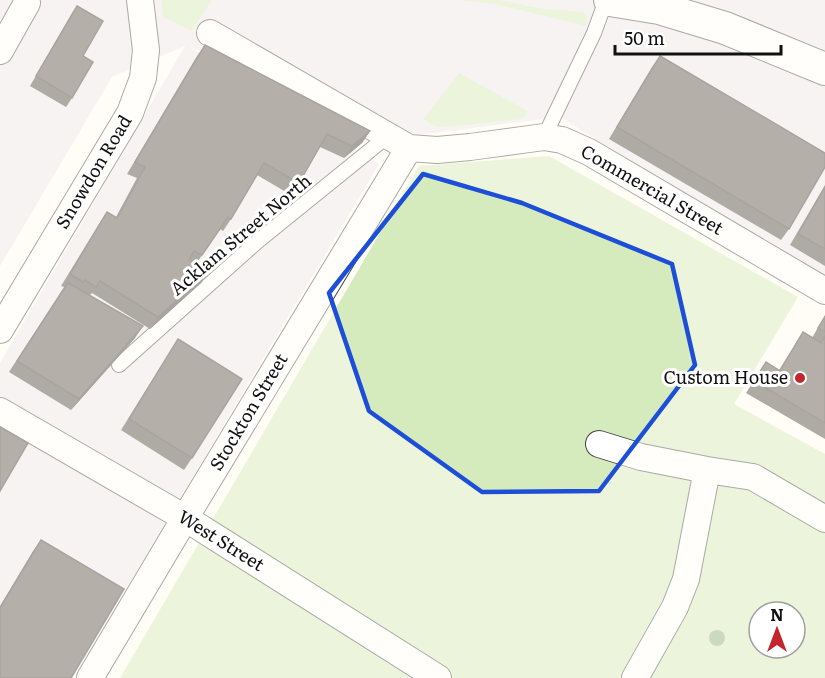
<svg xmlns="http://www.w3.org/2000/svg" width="825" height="678" font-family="Literata,serif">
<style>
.industrial{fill:#eee6ef}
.green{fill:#d5ebbd;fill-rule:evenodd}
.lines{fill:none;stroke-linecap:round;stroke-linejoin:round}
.service-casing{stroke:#444;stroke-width:16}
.minor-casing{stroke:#444;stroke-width:28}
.tertiary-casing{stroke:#444;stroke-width:34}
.service{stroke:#fff;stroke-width:14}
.minor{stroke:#fff;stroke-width:26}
.tertiary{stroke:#fff;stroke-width:32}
.tree{fill:#8dad7f}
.wall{fill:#4d4742}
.shaded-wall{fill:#3f3936}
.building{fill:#5a524d;stroke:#3f3936;stroke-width:1.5}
.marked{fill:none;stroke:#1d4ed8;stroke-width:4.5;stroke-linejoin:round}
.poi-dot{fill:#c4262e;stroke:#fff;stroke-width:2}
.labels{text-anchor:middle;stroke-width:6;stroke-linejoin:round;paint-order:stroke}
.street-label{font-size:18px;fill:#111;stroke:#fff}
.poi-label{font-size:18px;fill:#111;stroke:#fff;text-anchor:end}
</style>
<rect width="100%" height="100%" fill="#fffdf5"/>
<path class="industrial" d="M0 0H825V279L560 117 417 135 190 47 379 164 73 678H0V363L185 46 112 77 0 266Z"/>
<path class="green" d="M161 0H212L192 31 163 17Z
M457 0H500L538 8 584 12 587 18 586 26 494 4Z
M459 73 528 111 525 116 521 119 448 127 435 126 423 119Z
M549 156 798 297 734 404 825 454V678H120L419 166ZM759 612H795V648H759Z"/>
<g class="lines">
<defs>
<path id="service" d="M544 137 594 33 606 0
M119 365 258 241 389 135"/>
<path id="minor" d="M210 33 409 148 437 150 470 147 544 137 562 140 589 152 825 291
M0 51 27 3
M0 330 130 113 143 78 146 50 140 0
M0 411 185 518 438 678
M599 444 641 457 707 470 753 477 825 519
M90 678 185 518 409 148
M635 678 675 607 686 579 707 470"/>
<path id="tertiary" d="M610 0 659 8 725 28 825 69"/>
</defs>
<use href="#service" class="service-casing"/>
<use href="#minor" class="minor-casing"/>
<use href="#tertiary" class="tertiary-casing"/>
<use href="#service" class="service"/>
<use href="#minor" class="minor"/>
<use href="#tertiary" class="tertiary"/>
</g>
<circle class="tree" cx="717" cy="638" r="8"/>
<path class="wall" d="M77 6 83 56 72 98 66 107 30 86 71 15Z
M205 45 370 131 362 143 344 158 320 147 299 183 291 195 257 175 231 219 223 231 220 229 196 264 209 271 201 283 150 329 92 293 90 295 135 338 71 410 9 372 64 287 61 286 99 224 107 212 116 217 137 178 127 174 197 56Z
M660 56 789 229 781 240 609 139 652 67Z
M825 185V266L790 245Z
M825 315V439L746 393 766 362 779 370 803 332 812 338Z
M178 339 192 458 184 470 121 430Z
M41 540 0 678V606L33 551Z"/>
<path class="shaded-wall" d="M370 131 362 143 344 158 352 146Z
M209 271 201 283 150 329 158 317Z
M143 326 135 338 71 410 79 399Z"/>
<path class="building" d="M77 6 103 21 83 56 93 62 72 98 36 76Z
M205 45 370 131 352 146 327 134 299 183 264 163 231 219 228 217 202 255 194 251 189 260 209 271 158 317 100 281 96 287 85 280 83 282 70 274 107 212 117 218 145 167 135 162Z
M660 56 825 153V167L789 229 617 127Z
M825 187V249L798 234Z
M68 283 143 326 79 399 17 361Z
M825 317V332L818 328Z
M803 332 821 343 825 336V423L754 381 766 362 780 371Z
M178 339 242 379 192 458 129 419Z
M0 427 28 443 0 491Z
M41 540 124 589 71 678H0V608Z"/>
<path d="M0 0H825V678H0ZM423 174 522 203 672 264 695 365 599 491 482 492 369 411 329 293Z" fill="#fffdf5" fill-opacity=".55" fill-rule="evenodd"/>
<path class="marked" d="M423 174 522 203 672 264 695 365 599 491 482 492 369 411 329 293Z"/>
<circle class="poi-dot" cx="800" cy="378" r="6"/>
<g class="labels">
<g class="street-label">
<text transform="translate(94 172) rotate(-59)" y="6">Snowdon Road</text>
<text transform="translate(652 190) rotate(30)" y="6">Commercial Street</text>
<text transform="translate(241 235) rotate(-40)" y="6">Acklam Street North</text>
<text transform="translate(249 412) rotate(-59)" y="6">Stockton Street</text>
<text transform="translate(221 541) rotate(32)" y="6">West Street</text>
</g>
<g class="poi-label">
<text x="788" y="384">Custom House</text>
</g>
</g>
<g transform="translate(777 630)"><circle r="28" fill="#ffffff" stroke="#a0a0a0" stroke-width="1.5"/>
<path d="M0-4.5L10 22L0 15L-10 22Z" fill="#c4262e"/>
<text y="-9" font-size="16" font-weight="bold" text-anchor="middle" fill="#111111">N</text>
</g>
<path d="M615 45v9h166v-9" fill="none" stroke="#111111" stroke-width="3"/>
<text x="624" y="45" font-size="18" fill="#111111" stroke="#ffffff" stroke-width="4.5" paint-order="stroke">50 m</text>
</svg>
